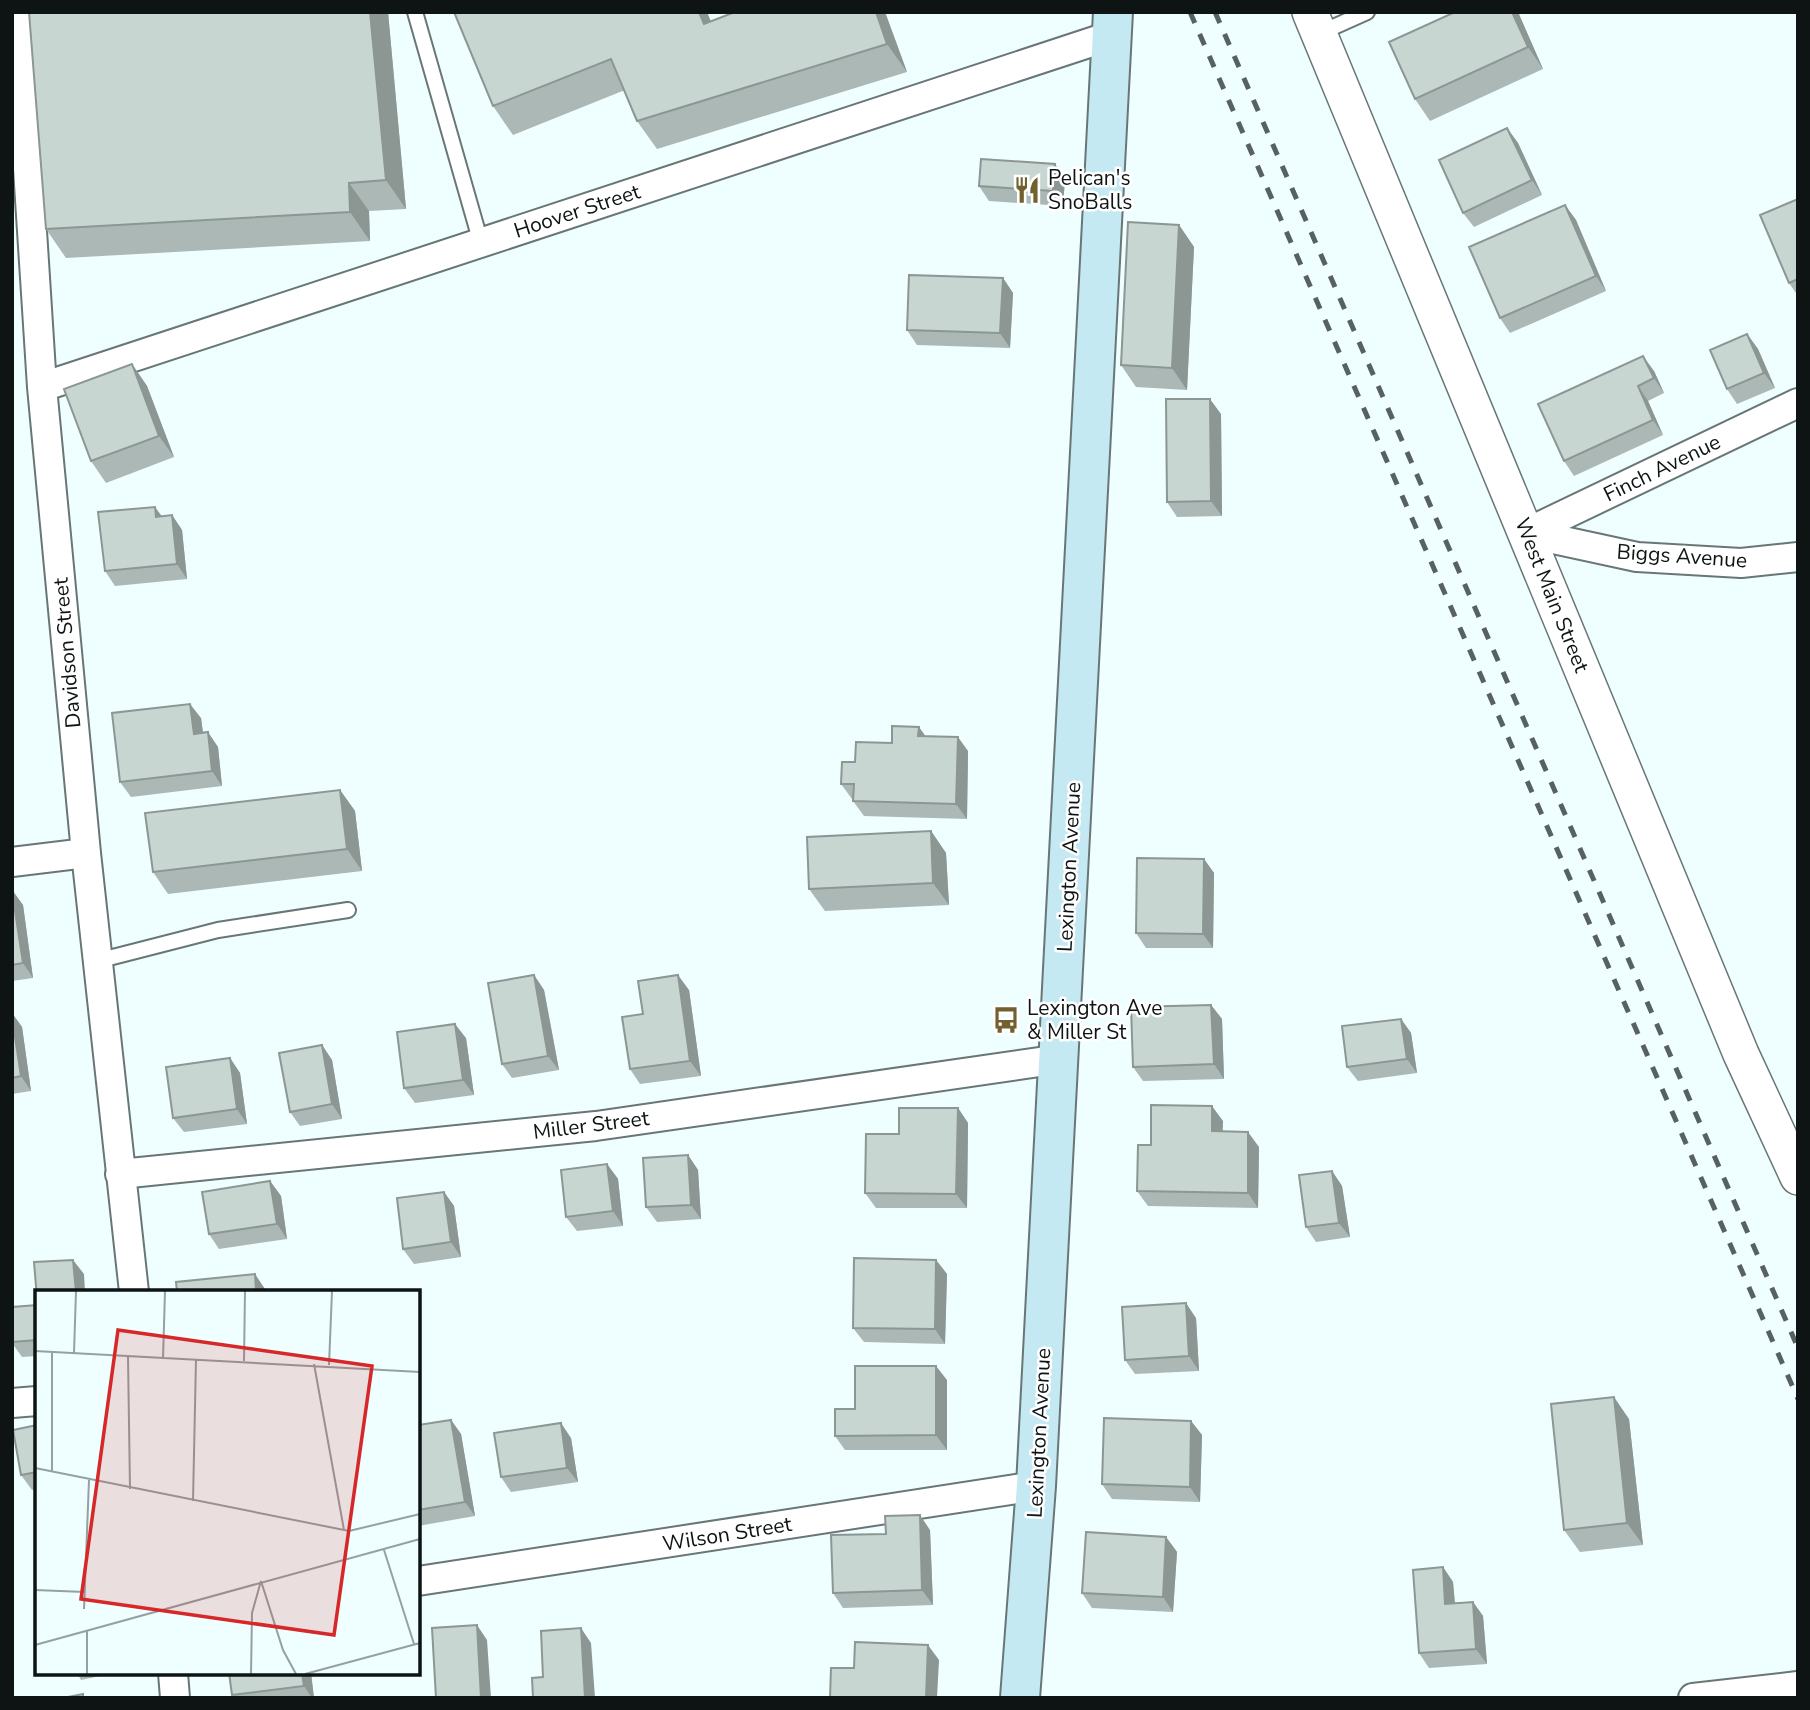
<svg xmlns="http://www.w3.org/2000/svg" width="1810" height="1710" font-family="'Nunito Sans',sans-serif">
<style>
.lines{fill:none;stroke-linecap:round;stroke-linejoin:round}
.service-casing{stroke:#687676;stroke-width:18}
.minor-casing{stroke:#687676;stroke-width:32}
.tertiary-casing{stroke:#687676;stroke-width:38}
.secondary-casing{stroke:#687676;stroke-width:42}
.service{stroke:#fff;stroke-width:14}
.minor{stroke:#fff;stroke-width:28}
.tertiary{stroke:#fff;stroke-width:35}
.secondary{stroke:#c5e9f3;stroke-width:38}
.rail{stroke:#586161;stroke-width:5;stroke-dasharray:12 12;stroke-linecap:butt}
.wall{fill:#acb8b5}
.shaded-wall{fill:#8c9693}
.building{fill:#c8d6d2;stroke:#8c9693;stroke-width:2}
.labels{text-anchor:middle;stroke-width:5;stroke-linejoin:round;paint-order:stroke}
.poi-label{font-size:21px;fill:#0e1414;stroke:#fff;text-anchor:start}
.street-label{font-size:21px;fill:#0e1414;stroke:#fff}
.inset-road{fill:none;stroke:#95a0a1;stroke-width:2}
.view{fill:#d62828;fill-opacity:0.15;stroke:#d62828;stroke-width:3.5}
.inset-edge{fill:none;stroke:#0e1414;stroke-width:3.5}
</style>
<rect width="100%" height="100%" fill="#effeff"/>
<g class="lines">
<defs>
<path id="service" d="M415 12 481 243
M1320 33 1367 12
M97 961 218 930 348 910"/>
<path id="minor" d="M18 12 42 387 86 853 134 1292
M42 387 1113 35
M1526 533 1798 403
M1526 533 1637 557 1741 563 1798 557
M12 862 86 853
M120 1174 596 1126 1060 1059
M12 1403 37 1401
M418 1581 1036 1486
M173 1673 175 1698
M1693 1698 1798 1686"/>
<path id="tertiary" d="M1310 12 1741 1054 1798 1177"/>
<path id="secondary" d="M1020 1698 1036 1486 1113 12"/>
</defs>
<use href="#service" class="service-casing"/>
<use href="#minor" class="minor-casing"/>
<use href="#tertiary" class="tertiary-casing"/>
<use href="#secondary" class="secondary-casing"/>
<use href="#service" class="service"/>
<use href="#minor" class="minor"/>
<use href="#tertiary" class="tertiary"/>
<use href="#secondary" class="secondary"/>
<path class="rail" d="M1190 12 1798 1399
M1215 12 1798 1348"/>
</g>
<path class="wall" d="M29 12H388L406 209 369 211 370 241 66 258 46 229Z
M454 12 711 21 885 12 907 72 657 149 637 121 625 90 513 135 493 106Z
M1455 12H1518L1543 69 1430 121 1415 99Z
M1507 128 1518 143 1542 195 1474 227 1463 213Z
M1055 164 1065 179 1063 206 989 201 979 186Z
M1798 199V296L1789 283Z
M1565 205 1576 220 1606 291 1510 333 1500 318Z
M1179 225 1194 247 1187 390 1136 387 1121 365Z
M1003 278 1013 293 1010 348 917 345 907 330Z
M1747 334 1758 349 1775 388 1737 404 1727 389Z
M132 364 147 386 174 457 106 483 91 461Z
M1654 371 1664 393 1648 401 1663 435 1574 476 1564 461 1538 404Z
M1221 414 1222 516 1177 517 1167 502Z
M172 515 182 530 187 579 115 586 105 571 162 516Z
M201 718 203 733 218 747 222 786 131 797 120 782Z
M925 736 968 751 967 819 864 816 853 801 854 799H852L841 784 855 762 892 743Z
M340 790 355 811 362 871 168 894 153 872Z
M931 831 946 853 949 905 825 911 809 889Z
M1204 859 1214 873 1213 948H1146L1136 933Z
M12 891 23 905 33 978 12 981Z
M534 975 544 990 559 1070 512 1078 502 1064Z
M689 990 701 1076 640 1084 630 1069 643 1014Z
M1211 1005 1222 1019 1224 1079 1143 1081 1133 1067Z
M12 1013 22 1027 31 1091 12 1094Z
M1401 1019 1411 1033 1417 1073 1358 1081 1347 1067Z
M466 1038 474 1095 415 1103 404 1088Z
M322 1045 332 1060 342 1119 300 1126 290 1112Z
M230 1058 240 1073 247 1124 184 1132 173 1118Z
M958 1108 968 1123 967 1208H876L865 1193 899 1134Z
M1223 1121 1222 1132 1259 1147 1258 1208 1148 1206 1137 1191 1151 1145Z
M688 1155 698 1170 701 1219 657 1222 646 1207Z
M607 1164 618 1179 623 1226 577 1231 566 1217Z
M1332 1171 1342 1186 1350 1237 1316 1242 1306 1227Z
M270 1181 281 1196 287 1239 219 1249 209 1234Z
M444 1192 454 1206 461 1257 414 1264 403 1249Z
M936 1260 947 1274 945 1344 864 1342 853 1328Z
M37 1305V1356L22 1357 12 1343Z
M1196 1318 1199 1371 1135 1374 1125 1360Z
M947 1380V1450H845L835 1436 855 1409Z
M1629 1419 1643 1545 1580 1552 1564 1530Z
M451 1420 461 1434 475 1516 418 1526V1425Z
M1191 1421 1202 1435 1200 1502 1112 1499 1102 1484Z
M37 1425V1489L32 1490 21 1475Z
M571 1438 578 1482 511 1492 501 1477Z
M930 1530 933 1605 843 1608 833 1593 886 1534Z
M1166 1537 1177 1552 1173 1612 1092 1608 1082 1593Z
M1443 1567 1453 1582 1455 1603 1473 1602 1483 1616 1487 1664 1429 1668 1419 1653Z
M77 1673H110V1674L81 1680Z
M311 1673 314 1698H234L232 1695Z"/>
<path class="shaded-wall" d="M370 12H388L406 209 386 180Z
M699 12H707L724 53 704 24Z
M876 12H885L907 72 887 44Z
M1512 12H1518L1543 69 1528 47Z
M1507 128 1518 143 1542 195 1532 180Z
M1055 164 1065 179 1063 206 1053 191Z
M349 183 369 211 370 241 350 212Z
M1565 205 1576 220 1606 291 1596 276Z
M1179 225 1194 247 1187 390 1172 368Z
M1003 278 1013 293 1010 348 1000 333Z
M1747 334 1758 349 1775 388 1764 373Z
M1643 356 1654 371 1664 393 1654 378Z
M132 364 147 386 174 457 159 436Z
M1638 386 1648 401 1663 435 1653 420Z
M1210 399 1221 414 1222 516 1211 501Z
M155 507 166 522 156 517Z
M172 515 182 530 187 579 177 564Z
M190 704 201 718 205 749 194 734Z
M919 727 929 741 918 736Z
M208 732 218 747 222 786 212 771Z
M958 737 968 751 967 819 956 804Z
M340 790 355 811 362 871 347 849Z
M931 831 946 853 949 905 933 883Z
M1204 859 1214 873 1213 948 1203 934Z
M13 891 23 905 33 978 23 963Z
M534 975 544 990 559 1070 548 1056Z
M678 975 689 990 701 1076 690 1061Z
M1211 1005 1222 1019 1224 1079 1214 1064Z
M12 1013 22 1027 31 1091 21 1076Z
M1401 1019 1411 1033 1417 1073 1407 1059Z
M455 1024 466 1038 474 1095 463 1080Z
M322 1045 332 1060 342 1119 332 1104Z
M230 1058 240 1073 247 1124 237 1109Z
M1212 1106 1223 1121 1222 1146 1212 1131Z
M958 1108 968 1123 967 1208 956 1194Z
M1248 1132 1259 1147 1258 1208 1248 1193Z
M688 1155 698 1170 701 1219 691 1205Z
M607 1164 618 1179 623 1226 613 1211Z
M1332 1171 1342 1186 1350 1237 1339 1223Z
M270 1181 281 1196 287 1239 277 1224Z
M444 1192 454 1206 461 1257 451 1242Z
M73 1260 84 1274 85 1292H76Z
M936 1260 947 1274 945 1344 935 1329Z
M255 1274 265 1289V1292H256Z
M1186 1303 1196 1318 1199 1371 1189 1356Z
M936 1366 947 1380V1450L936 1435Z
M1614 1397 1629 1419 1643 1545 1627 1523Z
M451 1420 461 1434 475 1516 465 1502Z
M1191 1421 1202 1435 1200 1502 1190 1487Z
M561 1423 571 1438 578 1482 567 1468Z
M920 1515 930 1530 933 1605 922 1590Z
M1166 1537 1177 1552 1173 1612 1163 1597Z
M1443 1567 1453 1582 1456 1618 1445 1604Z
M1473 1602 1483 1616 1487 1664 1476 1649Z
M477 1625 487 1640 491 1698H481Z
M581 1628 591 1643 595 1698H585Z
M928 1645 939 1660 937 1698H926Z
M302 1673H311L314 1698H312L304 1686Z"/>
<path class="building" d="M29 12H370L386 180 349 183 350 212 46 229Z
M454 12H699L704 24 735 12H876L887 44 637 121 611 59 493 106Z
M1455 12H1512L1528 47 1415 99 1389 42Z
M1507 128 1532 180 1463 213 1439 160Z
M981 159 1055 164 1053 191 979 186Z
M1798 199V279L1789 283 1760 215Z
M1565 205 1596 276 1500 318 1469 247Z
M1128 222 1179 225 1172 368 1121 365Z
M909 275 1003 278 1000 333 907 330Z
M1747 334 1764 373 1727 389 1710 350Z
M1643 356 1654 378 1638 386 1653 420 1564 461 1538 404Z
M132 364 159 436 91 461 64 389Z
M1166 399H1210L1211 501 1167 502Z
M155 507 156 517 172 515 177 564 105 571 98 512Z
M190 704 194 734 208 732 212 771 120 782 112 713Z
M892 726 919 727 918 736 958 737 956 804 853 801 854 784H841L842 762H855L856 742 892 743Z
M340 790 347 849 153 872 145 813Z
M931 831 933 883 809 889 807 837Z
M1137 858 1204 859 1203 934 1136 933Z
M12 891 23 963 12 965Z
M534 975 548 1056 502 1064 488 983Z
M678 975 690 1061 630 1069 622 1017 643 1014 638 981Z
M1211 1005 1214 1064 1133 1067 1131 1007Z
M12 1017 21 1076 12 1078Z
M1401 1019 1407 1059 1347 1067 1342 1026Z
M455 1024 463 1080 404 1088 397 1032Z
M322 1045 332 1104 290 1112 279 1053Z
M230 1058 237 1109 173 1118 166 1067Z
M1151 1105 1212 1106V1131L1248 1132V1193L1137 1191 1138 1145H1151Z
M899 1108H958L956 1194 865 1193 866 1134H899Z
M688 1155 691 1205 646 1207 643 1158Z
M607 1164 613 1211 566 1217 561 1170Z
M1332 1171 1339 1223 1306 1227 1299 1175Z
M270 1181 277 1224 209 1234 202 1192Z
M444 1192 451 1242 403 1249 397 1198Z
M854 1258 936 1260 935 1329 853 1328Z
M73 1260 76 1292H37V1298L34 1262Z
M255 1274 256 1292H177L176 1282Z
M1186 1303 1189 1356 1125 1360 1122 1307Z
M37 1305V1340L12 1342V1307Z
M855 1366H936V1435L835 1436V1409H855Z
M1614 1397 1627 1523 1564 1530 1551 1404Z
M1104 1418 1191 1421 1190 1487 1102 1484Z
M451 1420 465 1502 418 1510V1425Z
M561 1423 567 1468 501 1477 494 1433Z
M37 1425V1472L21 1475 13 1430Z
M920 1515 922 1590 833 1593 831 1535 886 1534 885 1516Z
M1086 1532 1166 1537 1163 1597 1082 1593Z
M1443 1567 1445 1604 1473 1602 1476 1649 1419 1653 1413 1570Z
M477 1625 481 1698H436L432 1628Z
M581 1628 585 1698H533L532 1678 543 1677 541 1631Z
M855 1642 928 1645 926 1698H830L831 1668H854Z
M229 1673H302L304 1686 232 1695Z
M83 1694V1698H63Z"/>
<defs>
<symbol id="restaurant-bare" viewBox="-9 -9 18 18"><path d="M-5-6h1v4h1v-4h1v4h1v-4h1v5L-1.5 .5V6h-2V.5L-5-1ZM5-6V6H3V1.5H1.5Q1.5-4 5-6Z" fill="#72602e" stroke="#fff" stroke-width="2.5" paint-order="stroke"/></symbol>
<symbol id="bus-bare" viewBox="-9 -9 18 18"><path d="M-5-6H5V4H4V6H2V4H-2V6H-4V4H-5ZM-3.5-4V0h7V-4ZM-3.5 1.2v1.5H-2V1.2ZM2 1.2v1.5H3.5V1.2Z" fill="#72602e" stroke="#fff" stroke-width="2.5" paint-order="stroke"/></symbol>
</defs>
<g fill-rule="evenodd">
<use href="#restaurant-bare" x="1008" y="171" width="38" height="38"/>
<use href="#bus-bare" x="987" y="1001" width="38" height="38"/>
</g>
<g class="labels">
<g class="poi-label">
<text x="1048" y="185">Pelican's<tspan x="1048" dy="24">SnoBalls</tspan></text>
<text x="1027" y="1015">Lexington Ave<tspan x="1027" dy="24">&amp; Miller St</tspan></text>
</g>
<g class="street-label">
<text transform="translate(577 211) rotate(-18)" y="7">Hoover Street</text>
<text transform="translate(1662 468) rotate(-26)" y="7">Finch Avenue</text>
<text transform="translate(1682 556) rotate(4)" y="7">Biggs Avenue</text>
<text transform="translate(1552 595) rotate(68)" y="7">West Main Street</text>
<text transform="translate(67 653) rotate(-95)" y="7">Davidson Street</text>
<text transform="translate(1069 867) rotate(-87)" y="7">Lexington Avenue</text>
<text transform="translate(591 1125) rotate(-7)" y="7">Miller Street</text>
<text transform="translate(1039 1433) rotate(-87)" y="7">Lexington Avenue</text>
<text transform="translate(727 1534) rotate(-9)" y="7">Wilson Street</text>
</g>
</g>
<g transform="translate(35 1290)">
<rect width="385" height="385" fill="#effeff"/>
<path class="inset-road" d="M0 61 385 82M39 63 41 1M93 67 95 199M128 69 130 1M209 71 210 1M279 74 309 240M294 75 297 1M0 178 314 241 385 224M17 181V62M158 211 161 69M349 260 379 354M226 291 248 360 261 384M0 300 50 302M49 319 54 190M0 355 385 249M52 384V340M216 384 217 323 226 291M270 384 385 353"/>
<path class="view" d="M83 40 337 76 299 345 46 309Z"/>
<rect width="385" height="385" class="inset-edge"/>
</g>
<rect width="1810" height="1710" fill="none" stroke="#0e1414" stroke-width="28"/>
</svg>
